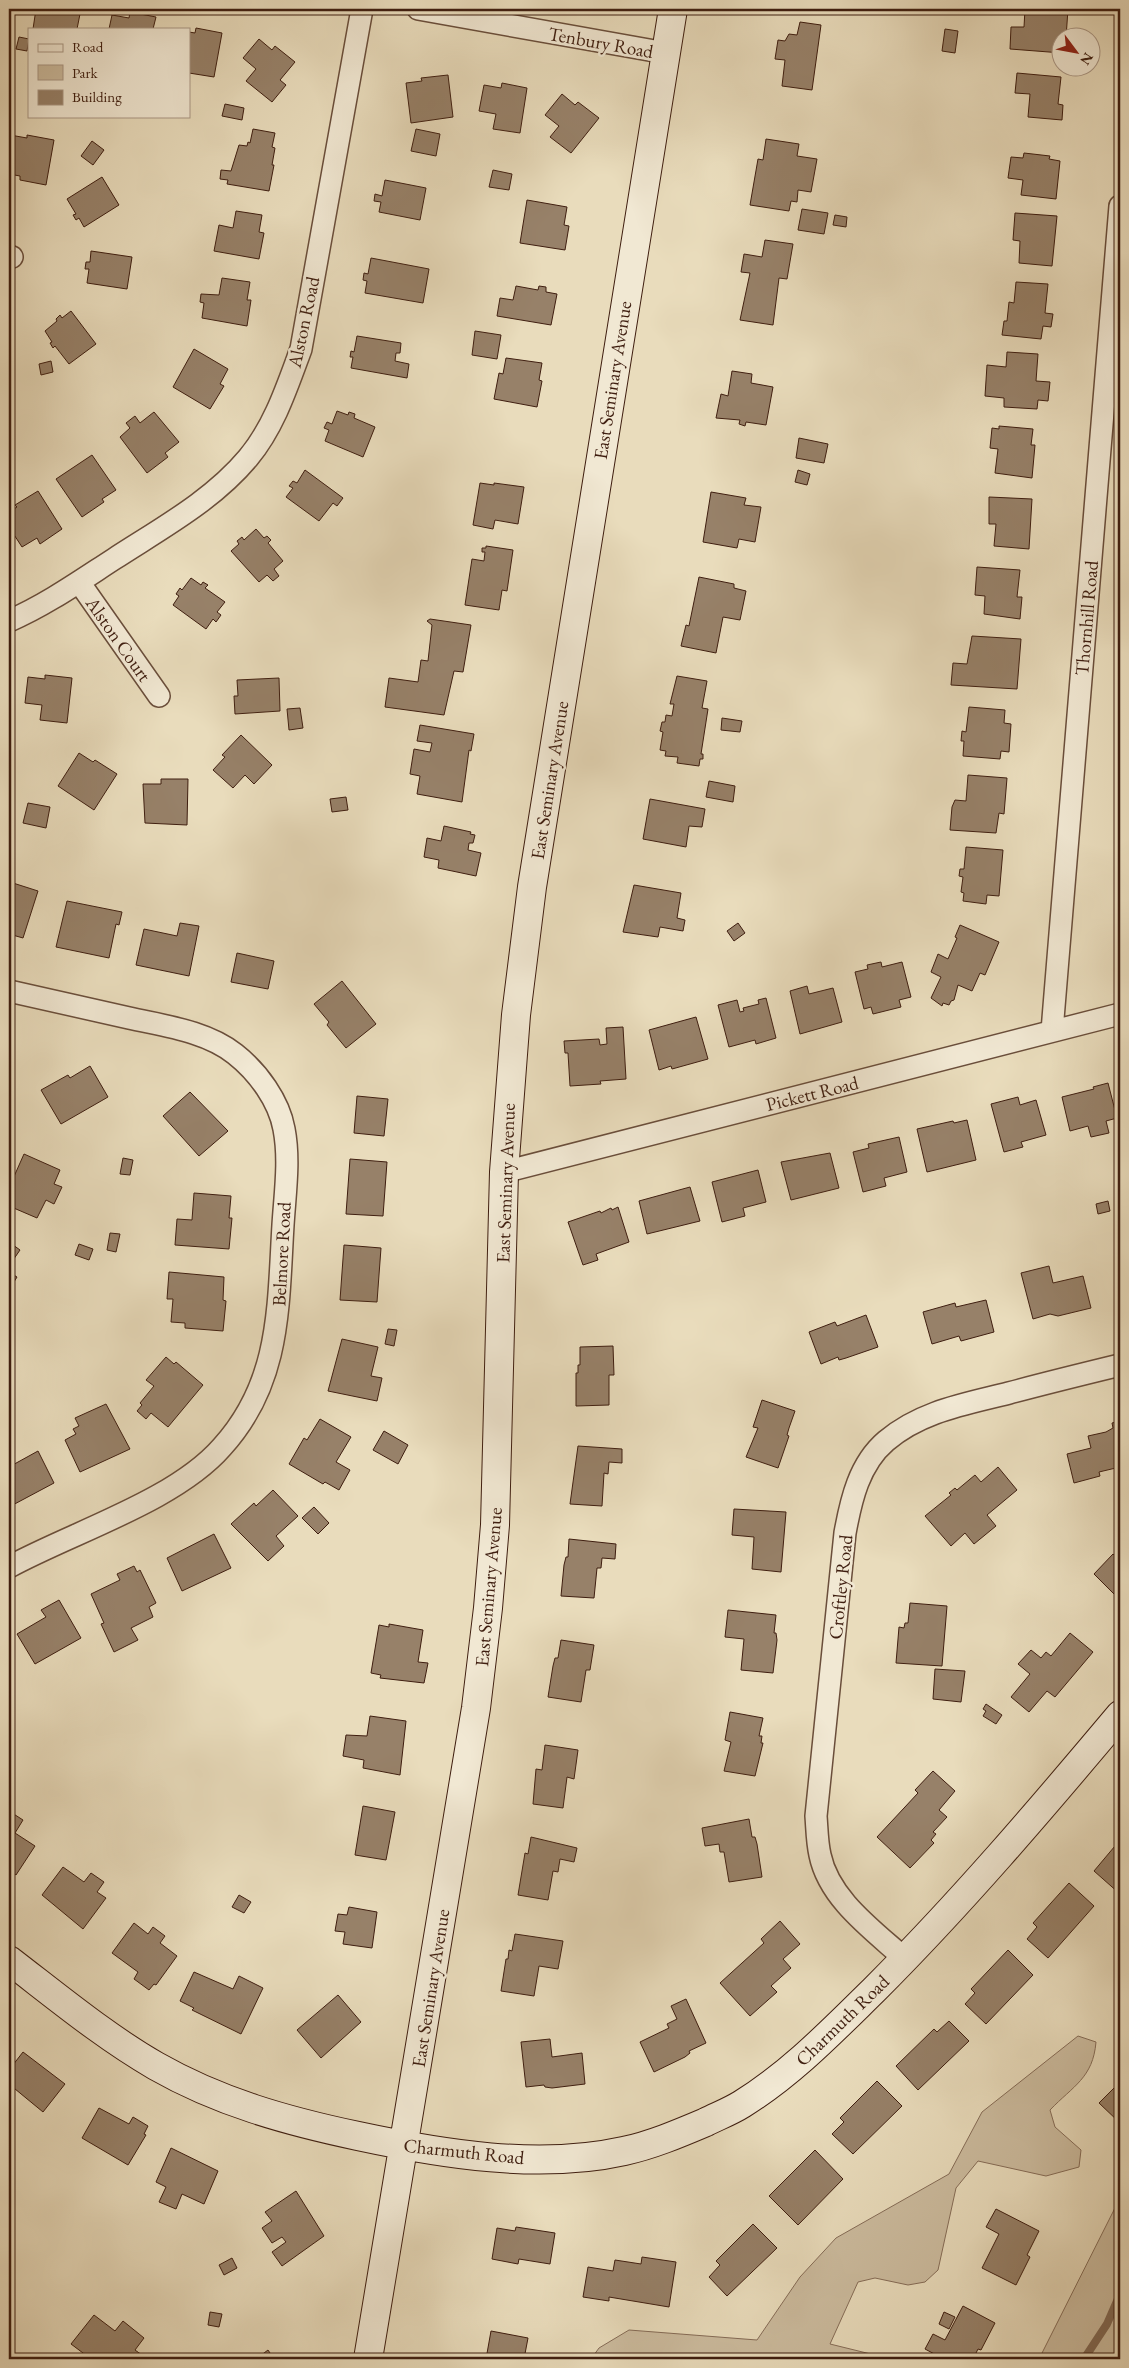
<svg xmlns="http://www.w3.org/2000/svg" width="1129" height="2368" font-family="'EB Garamond',serif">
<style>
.green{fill:#ccbc9f;stroke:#866d58}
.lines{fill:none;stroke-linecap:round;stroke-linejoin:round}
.stream{stroke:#826954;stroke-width:8}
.building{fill:#978169;stroke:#3f1e10}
.street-casing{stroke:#6a4e3b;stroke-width:24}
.secondary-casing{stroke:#3f1e10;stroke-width:30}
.street{stroke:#f1e8d3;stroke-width:21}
.secondary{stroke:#f1e8d3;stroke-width:28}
.labels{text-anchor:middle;stroke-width:5;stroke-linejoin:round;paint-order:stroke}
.street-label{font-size:19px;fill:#3f1e10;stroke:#f1e8d3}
</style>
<rect width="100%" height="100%" fill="#e9dcbc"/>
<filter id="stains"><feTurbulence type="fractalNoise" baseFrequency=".004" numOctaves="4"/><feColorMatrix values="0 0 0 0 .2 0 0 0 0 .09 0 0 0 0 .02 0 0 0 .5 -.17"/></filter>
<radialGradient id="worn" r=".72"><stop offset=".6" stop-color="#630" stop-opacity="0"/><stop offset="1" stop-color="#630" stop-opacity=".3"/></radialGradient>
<path class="green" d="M1078 2036 1096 2042C1093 2078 1073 2086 1050 2110L1055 2127 1081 2150 1079 2167 1046 2176 978 2161 956 2188 938 2270 925 2282 908 2285 875 2278 858 2282 830 2344 891 2359H591L599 2348 629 2330 757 2340 800 2277 836 2238 949 2174 982 2112Z
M1120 2198V2359H1039Z"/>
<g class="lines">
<path class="stream" d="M1084 2359 1107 2324 1120 2294"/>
</g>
<path class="building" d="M36 9H81L77 29H33Z
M1025 9H1068L1066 38H1062V53L1010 49 1011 27H1024Z
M130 12 156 17 153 29H109L112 15 129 18Z
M800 22 821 25 812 90 782 86 785 60 775 59 778 40 785 41 789 34 797 35Z
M196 28 222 33 214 77 189 73V32L195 33Z
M945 29 958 31 955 53 942 51Z
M19 37 29 39 27 51 16 49Z
M259 39 272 50 275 46 295 62 280 80 286 85 272 102 246 81 256 69 243 58Z
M1017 73 1061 77 1058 104 1063 105 1062 120 1028 117 1030 94 1015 93Z
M448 75 453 117 411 123 406 83 422 81 421 78Z
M502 83 527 88 520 133 493 129 496 114 479 111 484 85 501 88Z
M562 94 575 105 578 102 599 118 571 153 550 137 559 126 545 115Z
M225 104 244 108 242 120 222 116Z
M253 129 275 133 272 147 275 148 272 165H274L269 191 227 184 228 180 220 179 221 170 231 171 239 145 247 146 248 142 250 143Z
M416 129 440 134 436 156 411 151Z
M10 135 27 138V135L54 140 46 185 20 180V176L9 174Z
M766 139 799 144 797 156 817 159 811 192 798 190 797 202 791 201 789 211 750 205 758 159 763 160Z
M92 141 104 150 93 165 81 156Z
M1024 153 1050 156 1049 159 1060 161 1056 199 1021 195 1023 180 1008 178 1011 157 1023 158Z
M493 170 512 174 509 190 489 187Z
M102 177 119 205 84 227 79 218 76 220 73 215 76 214 67 199Z
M385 180 426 188 420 220 379 212 381 202 374 201 375 194 382 196Z
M527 200 567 207 564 225 569 226 565 250 520 243Z
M802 209 828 213 824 234 798 230Z
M236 211 262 215 259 232 264 233 259 259 214 251 219 225 233 228Z
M1015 213 1057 216 1052 266 1019 263 1020 241 1013 240Z
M835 215 847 217 846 227 833 225Z
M765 240 793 244 787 279 779 278 773 325 740 320 750 273 741 272 744 254 762 257Z
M91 251 132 257 127 289 87 283 89 269H85L86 262H90Z
M371 258 429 269 423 303 365 293 367 281 363 280 364 273 368 274Z
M222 278 250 282 247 300H251L247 326 202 318 204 303 200 302 201 294 219 295Z
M1016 282 1048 284 1045 313 1053 314 1051 327 1043 326 1041 339 1002 335 1004 321H1007L1009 302 1014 303Z
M516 286 538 290 539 286 546 287V292L557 294 551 325 497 316 500 298 513 300Z
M71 311 96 344 69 364 55 346 53 348 50 343 52 342 45 331 57 321 56 319 60 315 62 318Z
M475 331 501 335 497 359 472 355Z
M357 336 401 343 400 353H396L395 361 409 364 407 378 351 368 353 357H350L351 351 354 352Z
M194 349 228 369 220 384 224 386 210 409 173 387Z
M1007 352 1038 354 1036 381 1050 382 1048 401 1038 400 1037 409 1004 407V398L985 396 987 365 1006 367Z
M506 358 542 363 539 380 542 381 537 407 494 399 499 373 503 374Z
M51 361 53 372 41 375 39 364Z
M732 371 752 374 751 383 773 387 766 425 746 422 745 426 739 424 740 420 716 418 721 394 728 396Z
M337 411 348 415 349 412 355 414 354 418 375 427 363 457 325 441 329 430 324 428 327 422 332 424Z
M154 412 179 442 165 453 168 457 147 473 120 437 130 428 126 423 135 416 140 423Z
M999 426 1033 429 1031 445H1035L1032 478 995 473 998 449 990 448 992 428 999 429Z
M799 438 828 444 824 463 796 458Z
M92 455 116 490 102 499 104 502 82 517 56 479Z
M305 470 343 498 337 506 333 503 319 521 286 497 293 488 289 486 293 481 297 483Z
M798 470 810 474 807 485 795 482Z
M480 483 494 485V483L524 487 518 524 495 520 493 529 473 525Z
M38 491 62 529 40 544 37 538 22 547 9 527 11 524 9 512 17 507 15 505Z
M711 492 746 498 744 505 761 507 755 542 739 539 737 548 703 542Z
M989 497 1032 499 1029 549 994 546 996 524H989Z
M256 529 264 538 267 536 271 540 268 543 283 561 274 569 279 576 273 581 267 575 259 582 231 551 239 544 237 541 242 537 244 540Z
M486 546 513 550 507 591 502 590 499 610 465 605 472 559 484 561 485 552H482V548H486Z
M977 567 1020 570 1017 597H1022L1020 619 984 614 985 596 975 595Z
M699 577 734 584V588L746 591 740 620 723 617 716 653 681 646 686 625 689 626Z
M191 578 201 585 203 582 208 585 205 588 225 602 217 612 221 615 216 622 213 619 206 629 173 605 179 596 176 594 180 588 182 590Z
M430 619 471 625 463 672 454 671 444 715 385 707 389 678 418 682 421 660 428 661 432 625 427 621Z
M972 636 1021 639 1017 689 951 685 953 663 967 664Z
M45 675 72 678 67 723 40 720 42 705 25 703 28 677 45 679Z
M677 676 707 681 702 708 708 709 701 754H703V759H700L699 766 677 763 678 757 665 756 666 751 660 750 663 732 660 731 662 722H665L666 715 672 716 674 704H670Z
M279 678 280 711 235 714 234 696H238L237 680Z
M969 707 1005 710 1004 723 1011 724 1009 752 1001 751 1000 759 963 756 964 741H961L962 731 966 732Z
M300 708 303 728 289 730 287 709Z
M722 718 742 721 740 732 721 730Z
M420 725 474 734 471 751 469 750 462 802 417 794 420 776 410 774 414 749 430 752 432 743 417 741Z
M241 735 272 765 254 784 245 775 233 788 213 770 225 757 222 755Z
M79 753 93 762 95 760 117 774 94 810 58 786Z
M968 775 1007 778 1004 814 999 813 996 833 950 830 952 807 955 800 966 801Z
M161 779H188L187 825 145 823 143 784H161Z
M709 781 735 786 733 802 706 797Z
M346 797 348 810 332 812 330 799Z
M650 799 705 809 702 827 689 826 686 847 643 839Z
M28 803 50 807 46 828 23 823Z
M444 826 471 832 470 834 475 835 473 843H469L468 850 481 853 476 876 438 868 439 860 424 857 427 838 441 841Z
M966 847 1003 850 999 896 987 895 986 904 963 901 964 893 961 892 963 877 959 876 960 869H964Z
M13 883 38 891 23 938 9 934V896Z
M634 885 681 893 677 918 685 920 683 931 660 927 658 937 623 932Z
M67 901 122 912 119 925 116 924 109 958 56 947Z
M180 923 199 926 189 976 136 965 144 929 177 936Z
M738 923 745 933 734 941 727 931Z
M960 925 999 942 985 975 980 973 972 991 958 985 954 1000 951 1001 949 1005 943 1003 942 1006 931 998 941 977 931 972 938 954 948 959 957 938 955 937Z
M237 953 274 961 268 989 231 982Z
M881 962 882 967 902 962 911 997 899 1000 901 1007 873 1014 871 1007 864 1009 855 972 868 969 867 965Z
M342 981 376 1024 346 1048 327 1025 329 1022 314 1004Z
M807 986 809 994 833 988 842 1022 800 1034 790 991Z
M766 998 776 1038 756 1044 755 1040 729 1047 718 1005 737 1000 740 1012 744 1011 743 1008 759 1004 758 1000Z
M696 1017 708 1059 672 1069 671 1066 659 1070 649 1030Z
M623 1027 626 1079 600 1081 601 1084 570 1086 568 1053H565L564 1041 599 1039 600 1045 607 1044 606 1028Z
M90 1066 108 1097 61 1124 41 1090 68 1075 70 1078Z
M1108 1083 1117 1118 1106 1121 1109 1133 1091 1137 1088 1126 1070 1131 1062 1097 1094 1089 1093 1087Z
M190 1092 228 1131 199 1156 163 1116Z
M357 1096 388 1099 384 1136 354 1133Z
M1018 1097 1020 1105 1036 1100 1046 1135 1021 1142 1023 1147 1004 1152 991 1104Z
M967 1120 976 1160 927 1172 917 1129 953 1121 954 1123Z
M899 1137 907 1172 884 1178 886 1186 863 1192 853 1152 869 1148 868 1144Z
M830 1153 839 1188 791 1200 781 1162Z
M24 1154 60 1170 54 1184 62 1187 54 1204 46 1200 37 1218 9 1206V1193L14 1182 12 1181Z
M123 1158 133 1160 130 1175 120 1174Z
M350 1159 387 1162 383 1216 346 1214Z
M758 1170 766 1202 743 1208 745 1216 722 1222 712 1182Z
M690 1187 700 1221 647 1234 639 1201Z
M194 1193 231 1196 229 1218H232L229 1249 175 1245 177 1219 192 1220Z
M1108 1201 1110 1211 1098 1214 1096 1204Z
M618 1207 629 1242 596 1254 598 1260 583 1265 568 1222 600 1211 601 1213 611 1208 612 1210Z
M110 1233 120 1234 116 1252 107 1250Z
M9 1242 20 1250 9 1266Z
M79 1244 93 1249 89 1260 75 1255Z
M344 1245 381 1248 377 1302 340 1300Z
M1049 1266 1053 1283 1083 1276 1091 1308 1058 1316 1050 1314 1033 1319 1021 1273Z
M9 1272 17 1277 9 1290Z
M169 1272 224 1277 223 1300 226 1301 223 1331 185 1328V1323L171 1322 173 1299H167Z
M986 1300 994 1332 961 1341 959 1336 932 1344 923 1312 955 1303 956 1307Z
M866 1315 878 1347 846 1358 839 1360 838 1357 821 1364 809 1332 835 1322 837 1326Z
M388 1329 397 1330 394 1346 385 1344Z
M342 1339 378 1347 371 1376 382 1378 377 1401 328 1391Z
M613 1346 614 1375H609V1405L576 1406V1373H578V1365H580V1347Z
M166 1357 174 1364 176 1362 203 1385 168 1427 151 1413 146 1419 137 1411 142 1405 140 1403 154 1386 146 1380Z
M762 1400 795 1411 789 1428 787 1435 789 1436 778 1468 746 1457 758 1428 753 1427Z
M106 1404 130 1449 80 1472 65 1440 76 1434 73 1429 79 1426 75 1418Z
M320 1419 351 1437 336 1462 350 1470 339 1490 325 1482 323 1484 289 1464 304 1438 307 1440Z
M1120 1421V1467L1099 1472 1100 1476 1074 1483 1067 1454 1091 1448 1088 1436 1106 1432 1113 1428 1112 1423Z
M384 1431 408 1445 398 1464 373 1450Z
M578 1446 622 1449V1463L609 1462 608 1474 604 1473 602 1506 570 1504Z
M38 1451 54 1483 9 1507V1467Z
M998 1467 1017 1490 987 1515 996 1526 974 1544 965 1533 951 1546 925 1516 951 1495 949 1493 955 1488 957 1490 975 1475 981 1482Z
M273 1490 298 1516 276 1536 284 1546 268 1561 231 1524 254 1503 256 1506Z
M314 1507 329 1523 318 1534 302 1518Z
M734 1509 786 1512 781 1572 752 1569 754 1537 732 1535Z
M214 1534 231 1568 182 1591 167 1558Z
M569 1539 616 1544 615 1559 602 1558 601 1568H597L594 1598 561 1596 564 1565 566 1557H568Z
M1113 1554 1117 1557 1120 1554V1592L1116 1596 1094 1574Z
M134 1566 137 1572 140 1570 156 1603 149 1607 153 1617 131 1628 138 1640 114 1652 101 1624 104 1623 91 1594 120 1580 117 1574Z
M59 1600 81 1638 35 1664 17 1634 46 1617 41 1610Z
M910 1603 947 1606 942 1666 896 1663 899 1627 904 1628 905 1623H908Z
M728 1610 776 1615 774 1633H776L777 1640 773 1673 741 1670 744 1639 725 1637Z
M389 1624 423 1630 418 1662 428 1663 424 1683 380 1678 381 1675 371 1673 379 1625 389 1627Z
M1070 1633 1093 1652 1055 1697 1047 1691 1029 1712 1011 1697 1030 1674 1018 1664 1031 1650 1041 1658 1046 1652 1051 1656Z
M561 1640 594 1645 590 1670H586L581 1702 548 1697 553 1666 555 1658H558Z
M935 1669 965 1671 961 1702 933 1699Z
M986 1704 1002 1715 996 1724 983 1716 986 1711 983 1709Z
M730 1712 763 1718 759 1736H762L761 1743H763L755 1776 724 1771 731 1742 725 1740Z
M370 1716 406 1721 400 1775 363 1768 364 1760 343 1756 346 1735 367 1736Z
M545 1745 578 1750 574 1779 567 1777 563 1808 533 1804 536 1769 542 1770Z
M933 1771 955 1791 939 1810 947 1817 933 1832 936 1834 931 1840 934 1843 910 1868 877 1837 918 1793 915 1790Z
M363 1806 395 1812 386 1860 355 1855Z
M9 1811 23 1820 15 1833 35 1846 16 1875 9 1870Z
M749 1819 752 1837H755L757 1844 762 1877 729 1882 724 1852H720L719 1844 705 1846 702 1828Z
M531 1837 577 1848 574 1862 560 1859 558 1872 553 1871 548 1900 518 1895 525 1853 528 1854Z
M1120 1840V1894L1094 1871Z
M63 1867 84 1882 91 1873 104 1882 97 1892 106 1898 83 1929 42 1895Z
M1069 1883 1094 1906 1048 1958 1027 1939 1037 1927 1033 1923Z
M239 1895 251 1902 244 1913 232 1907Z
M349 1907 377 1912 372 1948 343 1944 345 1932 335 1931 338 1914 347 1915Z
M780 1921 800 1944 783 1959 791 1968 771 1986 777 1992 750 2016 720 1983 764 1943 761 1939Z
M134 1923 148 1934 153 1927 165 1936 160 1943 177 1956 156 1985 154 1984 149 1990 134 1979 138 1972 112 1953Z
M515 1934 563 1941 558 1969 539 1966 534 1996 501 1991 506 1959H508L509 1950 512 1951Z
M1008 1950 1033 1975 986 2024 965 2004 975 1993 971 1989Z
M194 1972 233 1989 239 1976 263 1988 241 2034 192 2010 194 2008 180 2001Z
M338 1995 361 2022 321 2058 297 2030Z
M686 1999 706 2043 689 2051 690 2053 685 2057 654 2072 640 2042 669 2028 667 2024 677 2019 671 2006Z
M949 2021 969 2041 918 2090 896 2066 934 2029 937 2032Z
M550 2039 552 2057 582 2053 585 2084 552 2088 545 2087 544 2085 526 2087 521 2042Z
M23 2052 65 2084 43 2112 9 2084V2070Z
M877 2081 902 2106 853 2154 832 2134 844 2122 840 2118Z
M1120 2082V2123L1099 2103Z
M99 2108 129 2124 133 2117 148 2126 144 2134 146 2135 128 2165 82 2138Z
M171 2148 218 2171 204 2204 182 2194 176 2209 159 2202 166 2187 156 2182Z
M815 2150 843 2179 798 2225 769 2196Z
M296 2191 324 2236 282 2266 272 2252 286 2242 282 2237 272 2243 262 2228 272 2221 265 2212Z
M996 2209 1039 2231 1027 2255 1030 2257 1016 2285 982 2268 999 2234 986 2227Z
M753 2224 777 2248 727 2296 709 2277 720 2265 716 2261Z
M516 2227 555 2233 550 2264 519 2259 518 2264 492 2259 497 2228 515 2231Z
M642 2257 676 2262 669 2307 609 2297V2301L583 2297 588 2267 613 2271 615 2260 641 2264Z
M232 2258 237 2268 224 2275 219 2265Z
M963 2306 995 2323 981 2350 978 2349 973 2359H940V2357L925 2349 933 2334 945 2340Z
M210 2312 222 2314 219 2327 208 2325Z
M944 2312 955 2317 949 2329 939 2324Z
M94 2315 115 2331 123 2321 144 2338 135 2350 142 2355 138 2359H91L71 2344Z
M491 2331 528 2338 524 2359H486Z
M268 2350 274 2359H256Z"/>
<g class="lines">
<defs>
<path id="street" d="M418 9 666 53
M9 256 12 257
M79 582 159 696
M9 621C46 605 80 581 114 559 160 529 212 501 248 458 274 427 287 387 301 349L362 9
M9 991C49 1000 89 1009 129 1018 164 1026 206 1031 235 1054 258 1072 279 1101 284 1129 290 1160 285 1193 283 1225 278 1307 281 1382 222 1447 175 1501 73 1532 9 1567
M1052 1031 1120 206
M504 1172 1120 1014
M905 1959C873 1930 829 1899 820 1855 817 1842 817 1828 816 1816L845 1533C851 1500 859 1464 886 1441 921 1411 966 1404 1009 1393 1046 1383 1083 1374 1120 1365"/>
<path id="secondary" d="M9 1960C56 1996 104 2036 156 2066 219 2102 287 2121 358 2136 442 2154 539 2170 624 2151 652 2145 680 2133 706 2122 718 2116 731 2111 742 2104 792 2073 833 2030 874 1990 961 1903 1041 1809 1120 1715
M368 2359 476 1708 488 1608 495 1525 504 1172 516 1015 532 887 673 9"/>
</defs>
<use href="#street" class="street-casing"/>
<use href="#secondary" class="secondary-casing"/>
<use href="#street" class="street"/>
<use href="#secondary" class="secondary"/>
</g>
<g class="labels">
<g class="street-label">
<text transform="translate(601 42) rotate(10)" y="7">Tenbury Road</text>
<text transform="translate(303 322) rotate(-78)" y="7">Alston Road</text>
<text transform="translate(612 380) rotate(-81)" y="7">East Seminary Avenue</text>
<text transform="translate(1086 618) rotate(-85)" y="7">Thornhill Road</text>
<text transform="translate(119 639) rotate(55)" y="7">Alston Court</text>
<text transform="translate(549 780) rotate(-81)" y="7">East Seminary Avenue</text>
<text transform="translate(812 1093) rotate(-14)" y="7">Pickett Road</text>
<text transform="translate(505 1183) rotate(-88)" y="7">East Seminary Avenue</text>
<text transform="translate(281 1254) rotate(-87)" y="7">Belmore Road</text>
<text transform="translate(488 1587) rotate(-85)" y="7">East Seminary Avenue</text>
<text transform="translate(840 1587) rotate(-84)" y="7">Croftley Road</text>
<text transform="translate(430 1988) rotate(-81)" y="7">East Seminary Avenue</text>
<text transform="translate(842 2020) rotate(-44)" y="7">Charmuth Road</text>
<text transform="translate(464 2151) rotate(6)" y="7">Charmuth Road</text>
</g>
</g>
<rect width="1129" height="2368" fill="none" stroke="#e9dcbc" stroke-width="30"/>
<rect x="10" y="10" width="1109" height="2348" fill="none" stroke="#3f1e10" stroke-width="2.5"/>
<rect x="15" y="15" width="1099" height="2338" fill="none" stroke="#3f1e10"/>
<rect x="28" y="28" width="162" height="90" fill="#f1e8d3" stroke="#aa9785"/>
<rect x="38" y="44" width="25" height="8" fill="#f1e8d3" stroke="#aa9785"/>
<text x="72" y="52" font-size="15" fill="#3f1e10">Road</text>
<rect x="38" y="65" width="25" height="15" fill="#ccbc9f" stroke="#aa9785"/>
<text x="72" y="78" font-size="15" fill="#3f1e10">Park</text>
<rect x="38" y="90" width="25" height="15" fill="#978169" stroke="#aa9785"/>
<text x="72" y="102" font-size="15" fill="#3f1e10">Building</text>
<g transform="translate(1076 52) rotate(122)"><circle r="24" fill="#f1e8d3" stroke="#aa9785"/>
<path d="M0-4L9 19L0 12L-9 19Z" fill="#8f2418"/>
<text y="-8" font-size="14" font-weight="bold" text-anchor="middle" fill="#3f1e10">N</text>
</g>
<rect width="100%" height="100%" filter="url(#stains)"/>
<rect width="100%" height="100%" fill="url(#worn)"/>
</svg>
